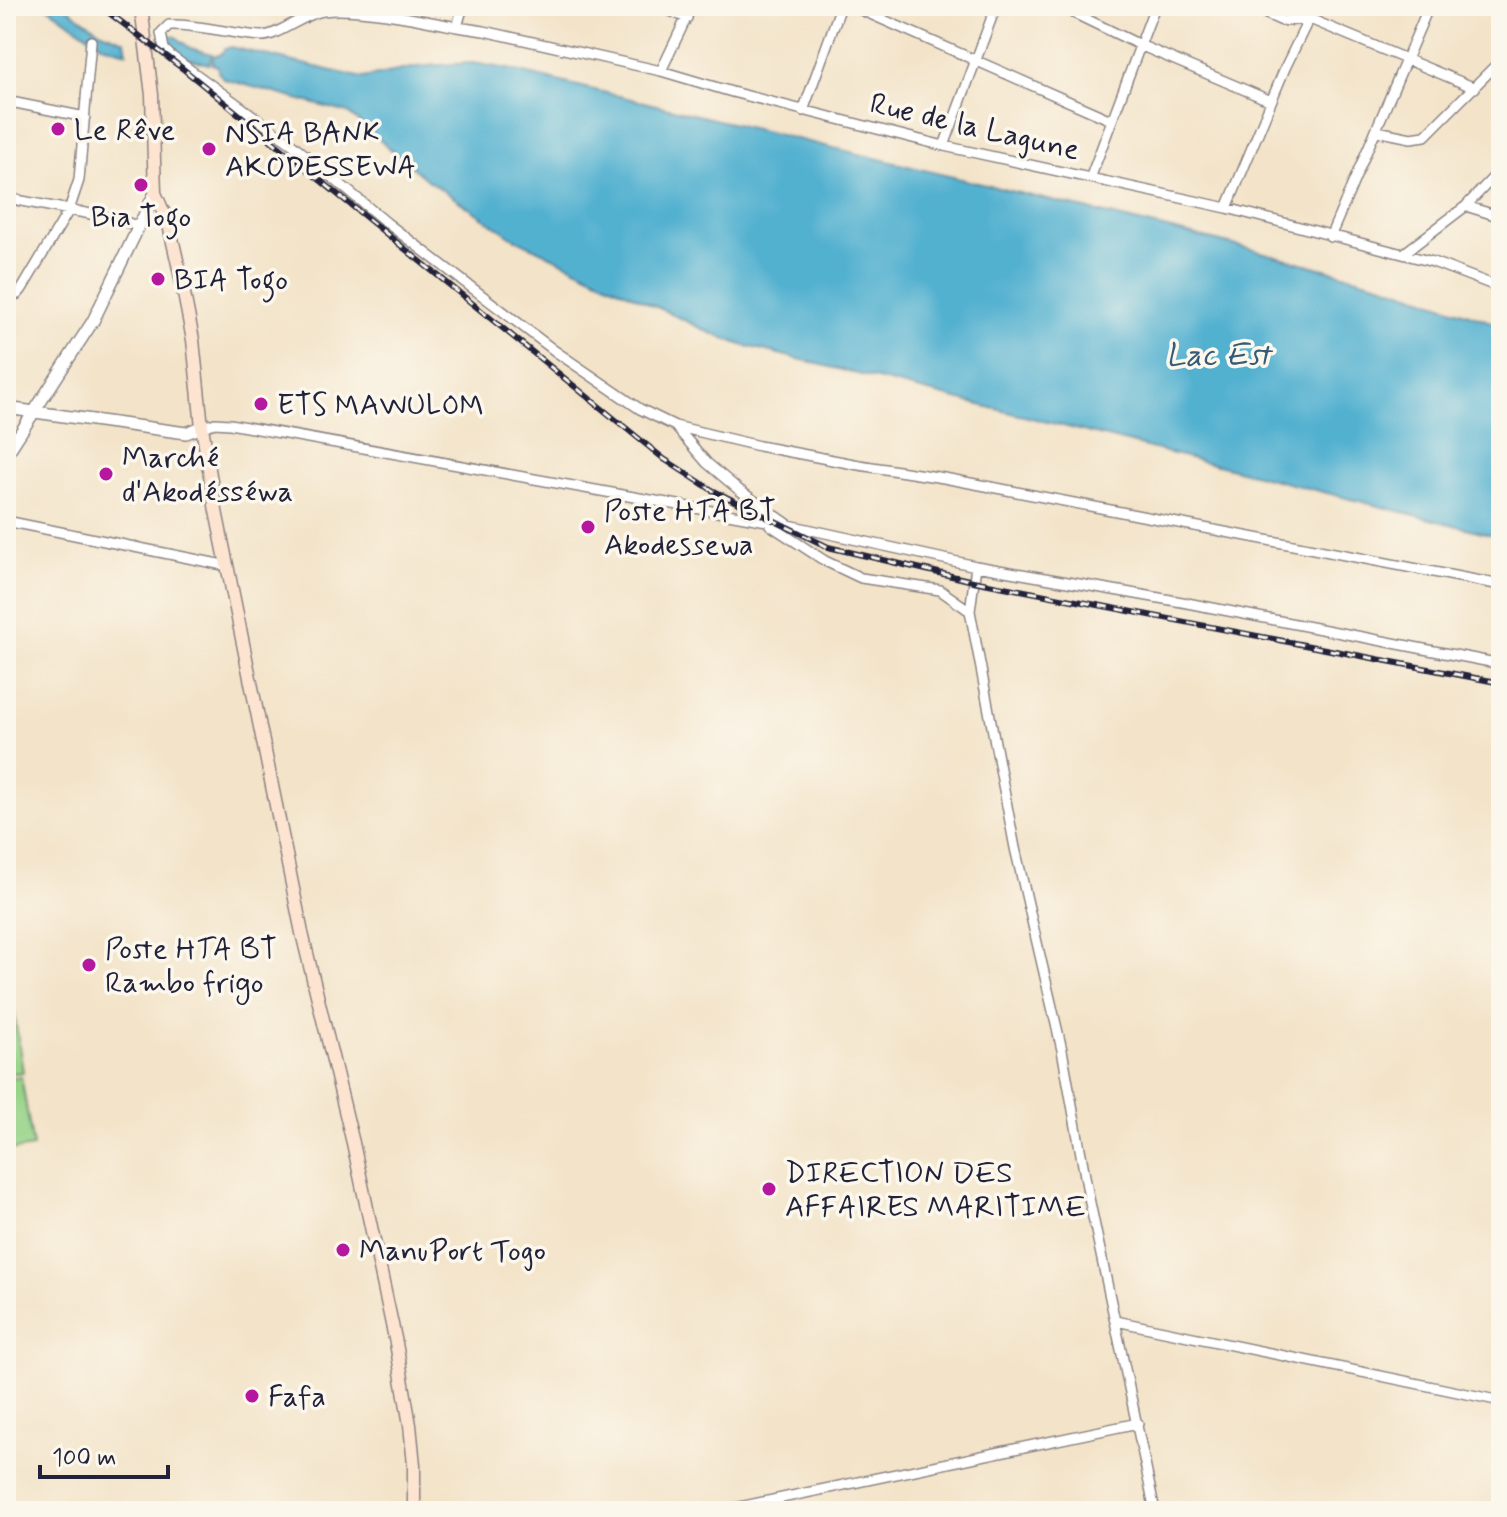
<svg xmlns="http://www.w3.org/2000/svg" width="1507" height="1517" font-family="Mynerve,sans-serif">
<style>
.green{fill:#96d388;stroke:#5c7a62;stroke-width:2}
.water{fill:#52b1d0;stroke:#3a6a86;stroke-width:2}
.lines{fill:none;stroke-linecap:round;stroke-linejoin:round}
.minor-casing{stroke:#8a8282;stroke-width:12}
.tertiary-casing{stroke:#8a8282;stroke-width:14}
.secondary-casing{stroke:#8a8282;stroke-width:15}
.minor{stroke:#fff;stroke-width:9}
.tertiary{stroke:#fff;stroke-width:11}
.secondary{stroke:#fde4d1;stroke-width:12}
.rail-casing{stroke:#22223b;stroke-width:6}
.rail{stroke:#fbf7ec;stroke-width:3;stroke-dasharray:9;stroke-linecap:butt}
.poi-dot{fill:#b5179e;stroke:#fbf7ec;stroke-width:3}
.labels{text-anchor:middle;stroke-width:7;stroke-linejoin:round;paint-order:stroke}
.street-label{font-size:30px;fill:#22223b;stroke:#fbf7ec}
.poi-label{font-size:30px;fill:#22223b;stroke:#fbf7ec;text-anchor:start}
.water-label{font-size:32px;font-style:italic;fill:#355b77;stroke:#fbf7ec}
</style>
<rect width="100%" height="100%" fill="#fbf7ec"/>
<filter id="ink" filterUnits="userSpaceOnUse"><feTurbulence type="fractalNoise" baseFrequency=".0125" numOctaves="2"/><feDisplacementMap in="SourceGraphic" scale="16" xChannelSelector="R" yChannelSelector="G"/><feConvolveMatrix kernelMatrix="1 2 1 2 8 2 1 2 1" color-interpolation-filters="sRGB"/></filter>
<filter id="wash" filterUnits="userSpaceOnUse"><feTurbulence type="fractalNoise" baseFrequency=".006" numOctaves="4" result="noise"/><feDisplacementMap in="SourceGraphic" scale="32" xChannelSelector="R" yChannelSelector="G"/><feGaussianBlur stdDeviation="1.8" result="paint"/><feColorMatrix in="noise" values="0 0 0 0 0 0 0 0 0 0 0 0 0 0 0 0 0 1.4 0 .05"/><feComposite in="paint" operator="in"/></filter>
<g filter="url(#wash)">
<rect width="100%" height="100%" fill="#f3e3c8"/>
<path class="green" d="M14 1012 23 1072 6 1074V1013Z
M21 1076 33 1147 6 1151V1079Z"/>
<path class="water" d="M46 6H64L100 31 125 41 127 52 102 45Z
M164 34 176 37 190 48 212 54 209 64 185 58 166 45Z
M231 47 363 78 417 67 452 64 473 63 508 69 1250 249 1384 285 1501 325V537L739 344 711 333 515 239 426 179 348 113 224 79 218 72V66L212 64 214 55H220L225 49Z"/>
</g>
<g filter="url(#ink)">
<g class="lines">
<defs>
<path id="minor" d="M463 6 457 27 484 31 661 71 732 92 944 146 1227 208 1433 262 1501 288
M658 6 687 18
M852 6 1111 120
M1059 6 1142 46 1271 101
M1249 6 1282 21 1310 19 1475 88
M457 27C422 20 356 6 323 11 303 14 277 37 261 36 230 34 200 24 169 25L161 33 164 49 171 56 292 144 387 223 555 351 640 409 675 426 759 446 859 465 944 478 1501 585
M661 71 692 6
M6 101 85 117
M803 111 841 6
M1377 131 1411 138 1425 136 1501 60
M944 146 996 6
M1091 176 1155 6
M6 198 117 219 137 226
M1466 206 1501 217
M1227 208 1285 68 1315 6
M1330 237 1429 6
M1403 254 1466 206 1501 169
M6 296 18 294 22 289 69 210 79 180 91 41
M675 426 707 463 739 490 789 525
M202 427 215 423 230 424 789 525 976 566 1182 602 1501 664
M6 521 228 566
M770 525 825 561 861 578 940 590 970 611
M976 566 970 611 1015 848 1062 1050 1089 1198 1155 1511
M1116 1321 1501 1401
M720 1511 1138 1423"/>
<path id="tertiary" d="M6 408 186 433 202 427
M6 455 93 321 155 193"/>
<path id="secondary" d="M141 6 152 95 155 193 169 225 180 273 193 340 202 427 216 511 302 933 353 1143 396 1343 410 1425 414 1465V1511"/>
</defs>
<use href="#minor" class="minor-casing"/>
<use href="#tertiary" class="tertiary-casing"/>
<use href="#secondary" class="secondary-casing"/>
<use href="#minor" class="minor"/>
<use href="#tertiary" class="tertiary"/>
<use href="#secondary" class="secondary"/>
<defs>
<path id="rail" d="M100 6 182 68 664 459 712 490 828 547 973 581 1501 683"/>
</defs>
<use href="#rail" class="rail-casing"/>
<use href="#rail" class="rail"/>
</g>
</g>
<g class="poi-dot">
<circle cx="58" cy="129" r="8"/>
<circle cx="209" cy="149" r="8"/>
<circle cx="141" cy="185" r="8"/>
<circle cx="158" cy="279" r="8"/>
<circle cx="261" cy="404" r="8"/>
<circle cx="106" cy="474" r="8"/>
<circle cx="588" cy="527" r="8"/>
<circle cx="89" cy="965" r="8"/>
<circle cx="769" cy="1189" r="8"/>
<circle cx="343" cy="1250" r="8"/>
<circle cx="252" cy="1396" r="8"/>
</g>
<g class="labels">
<g class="street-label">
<text transform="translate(975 126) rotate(13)" y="10">Rue de la Lagune</text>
</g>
<g class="poi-label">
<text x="74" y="139">Le Rêve</text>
<text x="225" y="142">NSIA BANK<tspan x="225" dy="34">AKODESSEWA</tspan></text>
<text x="141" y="226" text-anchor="middle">Bia Togo</text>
<text x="174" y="289">BIA Togo</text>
<text x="277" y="414">ETS MAWULOM</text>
<text x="122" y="467">Marché<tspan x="122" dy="34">d'Akodésséwa</tspan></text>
<text x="604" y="520">Poste HTA BT<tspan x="604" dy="34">Akodessewa</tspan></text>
<text x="105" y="958">Poste HTA BT<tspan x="105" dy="34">Rambo frigo</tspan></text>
<text x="785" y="1182">DIRECTION DES<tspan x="785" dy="34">AFFAIRES MARITIME</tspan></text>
<text x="359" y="1260">ManuPort Togo</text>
<text x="268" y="1406">Fafa</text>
</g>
<g class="water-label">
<text x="1218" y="365">Lac Est</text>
</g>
</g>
<rect width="1507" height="1517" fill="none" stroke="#fbf7ec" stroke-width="32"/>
<path d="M40 1465v12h128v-12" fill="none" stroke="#22223b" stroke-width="4"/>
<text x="52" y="1465" font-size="24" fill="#22223b" stroke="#fbf7ec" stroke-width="6" paint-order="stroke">100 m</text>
</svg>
